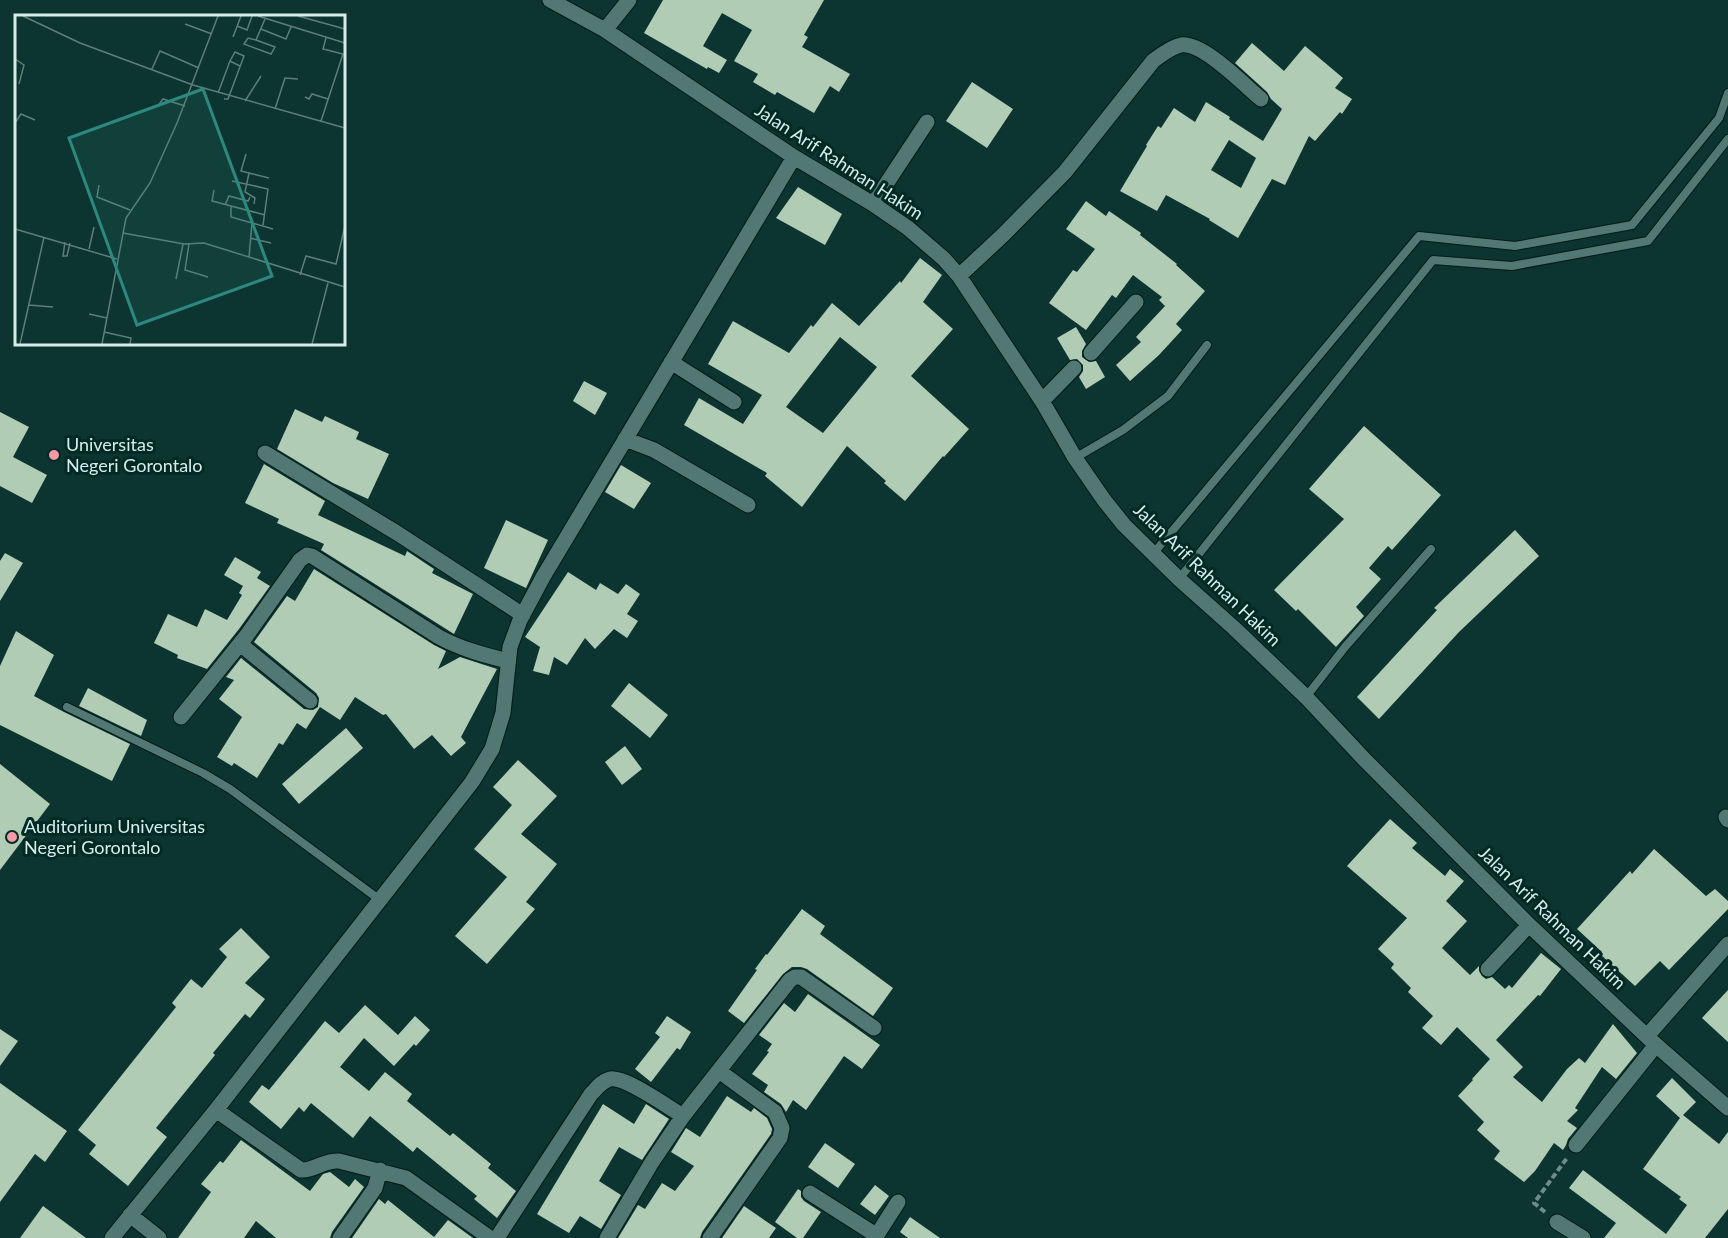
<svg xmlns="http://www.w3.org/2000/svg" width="1728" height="1238" font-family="Lato,sans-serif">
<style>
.building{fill:#b0ccb5;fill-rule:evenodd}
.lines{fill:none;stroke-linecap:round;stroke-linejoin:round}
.service-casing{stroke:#001a17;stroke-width:10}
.minor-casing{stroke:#001a17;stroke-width:17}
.path{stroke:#6e8d8a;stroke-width:4;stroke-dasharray:6 3;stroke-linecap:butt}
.service{stroke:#517873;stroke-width:8}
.minor{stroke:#517873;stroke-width:15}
.poi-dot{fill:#f49aa6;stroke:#012a26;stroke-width:2}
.labels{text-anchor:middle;stroke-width:6;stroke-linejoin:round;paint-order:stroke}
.street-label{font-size:18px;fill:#d8edea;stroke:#012a26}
.poi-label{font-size:18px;fill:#d8edea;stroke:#012a26;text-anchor:start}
.inset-road{fill:none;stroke:#5e7e7a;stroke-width:1.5}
.view{fill:#2d8881;fill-opacity:0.15;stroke:#2d8881;stroke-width:3}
.inset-edge{fill:none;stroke:#d8edea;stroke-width:3}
</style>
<rect width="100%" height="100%" fill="#0c3430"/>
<path class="building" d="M663 0H824L804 35 808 37 802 47 850 74 839 92 830 86 814 113 777 92 775 95 753 82 758 74 734 61 752 30 722 13 703 46 727 60 719 73 708 67 707 69 644 33Z
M1252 43 1284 71 1305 46 1343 78 1335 88 1352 99 1342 114 1340 112 1315 141 1309 136 1285 185 1272 179 1238 238 1209 220 1210 219 1166 195 1157 211 1120 191 1147 146 1146 145 1158 126 1161 128 1174 108 1195 122 1206 102 1230 117 1229 119 1263 141 1282 109 1271 99 1267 92 1235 63ZM1229 140 1256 158 1241 188 1211 170Z
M972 82 1013 109 987 148 946 121Z
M798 187 842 214 825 245 776 218Z
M1086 201 1106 216 1109 211 1141 233 1140 235 1177 264 1176 265 1205 291 1176 324 1182 330 1159 355 1130 381 1116 365 1141 342 1136 337 1165 306 1159 300 1162 297 1133 275 1116 298 1112 295 1086 330 1049 303 1073 270 1077 272 1095 249 1066 229Z
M920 258 942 275 923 302 953 329 911 376 969 429 944 457 943 456 905 501 884 483 886 481 847 446 802 507 765 476 767 473 684 425 699 398 743 424 762 395 708 364 733 321 789 353 811 325 813 327 832 303 859 326 900 281 901 283ZM840 337 877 367 823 433 786 407Z
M1076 327 1086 344 1082 351V357L1089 362 1096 361 1105 377 1086 389 1079 377 1083 371V365L1077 359 1070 360 1057 338Z
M584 381 607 393 595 415 573 401Z
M295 409 322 422 325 416 359 432 356 439 389 454 368 499 333 483 277 449Z
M0 412 29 427 13 457 47 475 32 503 0 486Z
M1364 426 1441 495 1392 550 1388 546 1369 568 1381 579 1356 607 1364 616 1336 647 1298 609 1296 611 1274 590 1344 519 1309 489Z
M264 464 325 501 318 515 405 556 407 551 434 569 432 573 473 594 454 634 321 550 324 544 277 523 279 519 245 503Z
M621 465 651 483 634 509 605 492Z
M506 520 548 540 526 588 484 568Z
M1515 530 1539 556 1459 632 1379 719 1357 697 1437 610 1434 608Z
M5 553 23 563 0 601V561Z
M235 557 261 572 257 578 270 586 239 629 207 669 177 658 178 655 154 643 168 614 197 627 205 609 227 620 242 595 239 593 243 586 224 575Z
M314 569 434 645 446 651 438 669 460 657 497 669 461 737 466 743 451 756 432 735 414 749 386 714 383 715 355 697 340 720 320 707 306 729 297 723 283 745 279 743 257 778 234 763 232 766 217 757 242 717 219 699 234 680 226 677 241 658 304 709 313 710 318 707 319 698 316 693 254 642 287 596 295 601Z
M568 572 596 590 600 583 618 594 626 584 640 594 627 614 638 621 627 638 614 629 595 649 585 638 567 665 554 657 549 675 533 671 540 647 525 637Z
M16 631 54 655 34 696 64 712 130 744 112 781 0 725V666Z
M629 683 668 715 650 738 611 706Z
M88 688 147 720 141 736 79 706Z
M346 728 363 748 299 804 282 784Z
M625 746 642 769 622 785 605 762Z
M518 760 557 796 521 834 557 864 526 902 535 909 487 964 455 936 507 877 474 849 512 805 493 787Z
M0 764 50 804 0 870Z
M1390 819 1417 843 1412 848 1445 876 1450 869 1464 881 1446 901 1467 921 1442 948 1470 975 1479 966V971L1482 976 1486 979 1492 977 1505 989 1509 985 1512 988 1541 953 1561 969 1540 996 1538 995 1496 1040 1523 1067 1513 1077 1542 1102 1567 1069 1579 1058 1585 1063 1613 1024 1637 1053 1616 1079 1602 1067 1575 1108 1578 1110 1567 1121 1577 1128 1568 1139 1566 1145 1563 1150 1554 1143 1535 1171 1524 1182 1494 1159 1500 1151 1477 1130 1484 1122 1458 1096 1473 1080 1472 1079 1490 1059 1457 1027 1441 1045 1422 1028 1433 1016 1408 992 1411 988 1391 968 1394 964 1378 949 1407 918 1347 866Z
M1654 849 1706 896 1715 889 1728 901V909L1669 970 1660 961 1635 986 1600 954 1602 952 1577 929 1630 871 1632 874Z
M802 909 825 926 820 934 893 988 873 1016 807 969 801 967H792L783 974 744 1023 728 1011 757 970 755 969 766 954 767 955Z
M241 928 270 957 245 983 265 999 250 1018 245 1014 213 1053 215 1055 156 1128 167 1137 128 1186 89 1154 96 1145 78 1130 176 1007 172 1003 191 979 202 988 227 957 219 949Z
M1728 990V1042L1702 1018Z
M808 994 880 1045 862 1069 844 1056 806 1110 793 1100 786 1112 781 1104 764 1092 768 1085 752 1074 769 1052 767 1051 772 1044 759 1035 784 1003 795 1012Z
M365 1005 398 1035 415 1016 430 1030 416 1046 414 1044 394 1066 364 1038 340 1067 369 1091 385 1072 412 1094 407 1101 450 1136 453 1133 491 1164 488 1168 516 1191 497 1218 474 1199 477 1196 417 1147 413 1152 370 1116 353 1138 311 1103 304 1112 299 1107 281 1129 249 1102 262 1085 269 1090 325 1021 339 1033Z
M667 1016 691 1032 680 1050 677 1048 651 1082 635 1069 660 1037 655 1033Z
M0 1029 18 1041 0 1066Z
M1672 1078 1696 1102 1683 1115 1719 1144 1728 1132V1209L1705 1238H1604L1616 1223 1569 1188 1583 1170 1666 1234 1687 1205 1679 1199 1681 1197 1643 1169 1680 1118 1656 1096Z
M0 1083 67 1131 45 1162 35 1154 0 1202Z
M727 1096 751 1112 754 1108 767 1118 772 1129 771 1134 702 1232 700 1238H618L638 1205 645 1209 662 1183 675 1191 694 1166 671 1152 686 1128 700 1137Z
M603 1104 634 1124 646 1104 669 1119 642 1160 619 1147 599 1181 621 1195 601 1229 580 1216 569 1233 537 1214Z
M241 1140 310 1191 323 1174 330 1172 349 1187 355 1179 364 1187 332 1232 330 1238H276L256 1221 244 1238H178L211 1192 201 1184 220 1161 223 1163Z
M825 1143 855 1164 838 1188 808 1167Z
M875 1185 889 1196 875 1215 860 1204Z
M798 1189 801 1191V1197L804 1201 821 1212 803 1238H797L775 1222Z
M379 1199 385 1204 388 1200 434 1237 448 1220 473 1238H352Z
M43 1206 86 1238H20Z
M744 1206 776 1228 769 1238H722Z
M910 1217 940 1238H908L900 1232Z"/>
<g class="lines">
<defs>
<path id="service" d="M1075 458 1123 430 1168 396 1207 345
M1153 554 1419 236 1515 246 1632 225 1719 118 1728 93
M1179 579 1433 260 1512 266 1648 241 1728 139
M1306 697 1345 647 1431 549
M67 707 203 773 230 789 380 900"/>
<path id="minor" d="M550 0 605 30 794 157 873 204 908 228 944 259 959 276 1042 401 1075 458 1104 500 1124 525 1179 579 1234 628 1306 697 1364 759 1529 925 1656 1045 1728 1108
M605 30 629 0
M873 204 927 122
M959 276 1003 235 1065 172 1153 61C1161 55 1171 47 1181 45 1203 42 1244 85 1261 99
M1091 353 1136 302
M671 362 734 402
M1042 401 1074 368
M625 439 654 450 748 505
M265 453 397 533 523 615
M240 644 310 701
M181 717 247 635 300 560 307 555 312 556 439 637C461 649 484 655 508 661
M1726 817 1728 820
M1488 969 1529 925
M1647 1036 1728 944
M216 1110 301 1170C315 1171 323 1160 339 1161L406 1178 490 1238
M1576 1145 1656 1045
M810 1193 876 1235
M130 1215 159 1238
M1557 1222 1583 1238
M112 1238 216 1110 472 782 492 749 503 713 510 647 520 620 543 577 794 157
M340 1238 375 1188 380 1170
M497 1238 591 1094C597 1088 602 1081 610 1079 625 1076 668 1107 683 1116
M607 1238 652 1162 683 1116 790 980 795 977H801L874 1028
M710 1238 780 1138 782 1128 775 1112 719 1071
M875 1238 898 1202"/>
</defs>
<use href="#service" class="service-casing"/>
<use href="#minor" class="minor-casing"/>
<path class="path" d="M1545 1212 1534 1203 1567 1158"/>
<use href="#service" class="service"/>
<use href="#minor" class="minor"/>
</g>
<g class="poi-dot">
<circle cx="54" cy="455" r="6"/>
<circle cx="12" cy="837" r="6"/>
</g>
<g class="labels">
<g class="street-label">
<text transform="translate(839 162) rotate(33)" y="6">Jalan Arif Rahman Hakim</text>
<text transform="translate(1207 575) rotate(44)" y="6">Jalan Arif Rahman Hakim</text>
<text transform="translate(1552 918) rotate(44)" y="6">Jalan Arif Rahman Hakim</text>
</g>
<g class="poi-label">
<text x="66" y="451">Universitas<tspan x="66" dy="21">Negeri Gorontalo</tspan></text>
<text x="24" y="833">Auditorium Universitas<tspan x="24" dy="21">Negeri Gorontalo</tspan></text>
</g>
</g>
<g transform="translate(15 15)">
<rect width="330" height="330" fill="#0c3430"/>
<path class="inset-road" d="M8 1 65 28 178 70 330 113M243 1 330 28M283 1 330 14M170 9 197 19M222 11 232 15 237 1M246 14 271 24 276 12M218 22 226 1M241 25 233 23 229 29 256 39 260 32 241 25 250 4M0 44 9 50 4 69M137 54 145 36 184 53M203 78 215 46 225 51M290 82 294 84 297 79 313 84M209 84H213L229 41 220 37 215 46M230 86 246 61M143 91 148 84 170 91M260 94 270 63 283 64M306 106 328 39 308 34 311 23M0 108 6 99 20 105M231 139 226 156 234 158 230 177 240 183 239 189M234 158 254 163M217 166 253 174 248 210M84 170 82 182 115 195M199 175 197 186 250 200M210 190 214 181 233 186 235 182M216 192V202L237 208M0 214 102 244M108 218 169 229 189 228 330 272M235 223 256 228M50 227 48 241H52L55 228M174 229 170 255 193 262M74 234 79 212M234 242 237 208 258 214M285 260 291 241 321 249 330 211M161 264 168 229M14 290 38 292M74 299 92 303M89 317 116 323 115 329M5 329 29 222M87 329 111 203 135 168 162 108 203 1M297 329 313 268"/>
<path class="view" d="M188 74 257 261 122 310 54 123Z"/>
<rect width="330" height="330" class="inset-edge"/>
</g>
</svg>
